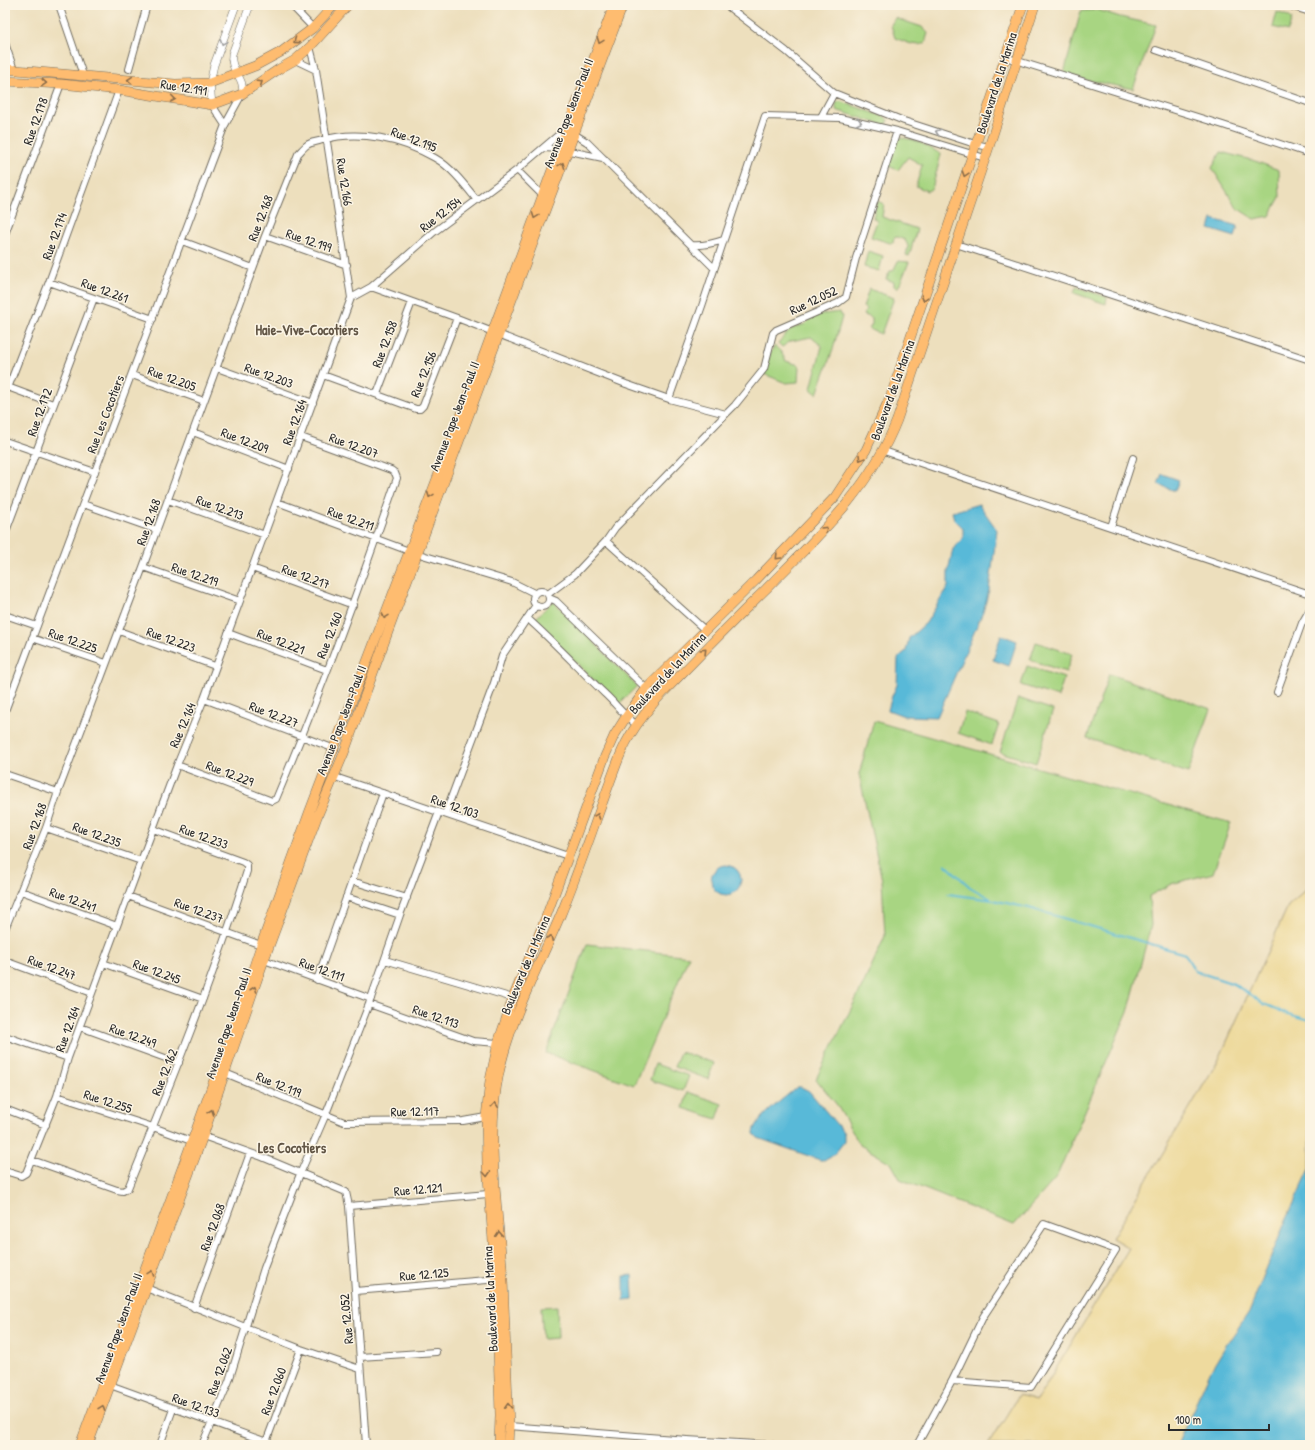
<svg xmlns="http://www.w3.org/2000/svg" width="1315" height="1450" font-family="'Patrick Hand',sans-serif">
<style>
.green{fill:#a8d582;stroke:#6a8056}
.sand{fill:#eeda9e;stroke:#8c8264}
.water{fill:#59b9d8;stroke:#427282}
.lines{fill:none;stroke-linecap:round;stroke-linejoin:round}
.stream{stroke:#59b9d8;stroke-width:2}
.minor-casing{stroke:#6f6a5e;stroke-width:8}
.tertiary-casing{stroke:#6f6a5e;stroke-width:8}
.primary-casing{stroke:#6f6a5e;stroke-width:10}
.minor{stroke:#fff;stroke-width:6}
.tertiary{stroke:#fff;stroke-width:7}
.primary{stroke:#febc70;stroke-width:9}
.oneway{stroke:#8a6c4a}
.oneway2{stroke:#a0a0a0}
.labels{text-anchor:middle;stroke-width:3;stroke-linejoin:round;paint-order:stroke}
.street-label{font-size:13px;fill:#2b2b2b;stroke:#fcf5e5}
.neighbourhood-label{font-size:14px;font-weight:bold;fill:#615545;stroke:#fcf5e5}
</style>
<rect width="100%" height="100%" fill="#fcf5e5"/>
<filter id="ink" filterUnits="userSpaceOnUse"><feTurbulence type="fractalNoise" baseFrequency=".025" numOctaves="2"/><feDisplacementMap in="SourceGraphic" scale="8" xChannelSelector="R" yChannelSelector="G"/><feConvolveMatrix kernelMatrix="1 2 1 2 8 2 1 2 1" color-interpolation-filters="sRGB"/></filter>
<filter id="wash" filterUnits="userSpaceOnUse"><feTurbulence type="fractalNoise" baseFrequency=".012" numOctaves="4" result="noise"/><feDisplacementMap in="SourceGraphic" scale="16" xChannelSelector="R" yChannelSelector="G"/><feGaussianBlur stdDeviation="0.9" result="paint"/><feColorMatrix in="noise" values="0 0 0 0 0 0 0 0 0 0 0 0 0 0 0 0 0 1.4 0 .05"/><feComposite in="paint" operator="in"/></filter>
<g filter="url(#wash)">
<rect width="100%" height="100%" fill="#eddfbd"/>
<path class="green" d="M1098 10 1120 17 1156 25 1133 89 1086 80 1064 73 1081 11Z
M1277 12 1288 16 1292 19 1288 31 1273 27Z
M895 18 922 27 928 33 925 43C916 48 904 41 895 38L891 25Z
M840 101 885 117 888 120 887 124 883 125 836 110V103Z
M900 138C916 138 928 147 941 154L932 189 927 191 916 186 922 165 908 157 898 170 888 166 896 141Z
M1221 152 1255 161 1279 170 1280 197 1270 216 1254 219 1237 208 1212 168Z
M877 201 884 204 882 217 917 229 909 256 906 255 908 246 905 240 897 237 894 238 893 243H890L871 237 877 221 873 218Z
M868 251 883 256 879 271 864 267Z
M898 261 909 262 900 284 897 288 894 286V282L886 279 890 271H893Z
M1076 287 1107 297 1106 304 1074 293Z
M869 289 894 298 881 334 869 329 872 324V319L870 317 864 315 866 309 863 307Z
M840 312 842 317 833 349 817 394 811 389 822 346 811 337 791 341 782 347 778 343 791 329 805 324 814 315Z
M775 346 781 352 786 361 799 365 798 382 786 383 764 374 771 351Z
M553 601 637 686 618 705 534 620Z
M1036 642 1072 654 1066 672 1030 660Z
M1027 666 1064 678 1058 697 1021 685Z
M1109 674 1211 709 1188 773 1087 738Z
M1018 698 1053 710 1036 763 1000 752Z
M965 712 999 724 992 745 958 733Z
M874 721 1231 823 1213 873 1171 884 1149 896 1151 925 1129 1009 1056 1178 1014 1225 900 1179 891 1163 860 1145 837 1105 816 1079 863 985 885 936 882 880 859 774Z
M587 944 689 956 634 1085 546 1053Z
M680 1052 714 1063 708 1079 674 1067Z
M655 1064 689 1076 683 1091 650 1080Z
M688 1092 722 1104 717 1119 683 1108Z
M557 1306 558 1338 543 1339 541 1307Z"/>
<path class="sand" d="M1310 884V1169L1286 1220 1249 1312 1225 1347 1210 1372 1177 1445H988L1019 1395 1037 1400 1129 1248 1112 1238 1219 1059 1288 906 1305 891Z"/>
<path class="water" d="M1212 219 1238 226 1235 237 1209 229Z
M1162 474 1179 480 1175 491 1158 484Z
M979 504 997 530 989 590 983 612 937 717 904 716 888 710 892 696 897 685 898 658 906 651 909 638 926 623 948 587V571L953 549 963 538V528L954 519 952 512Z
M1001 635 1017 641 1009 666 993 660Z
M711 880a15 15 0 1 1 30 0a15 15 0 1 1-30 0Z
M797 1087H801L809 1091 844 1133V1142C837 1150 832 1161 820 1160L758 1138 754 1134C753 1120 786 1097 797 1087Z
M1310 1169V1445H1177L1210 1372 1225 1347 1249 1312 1286 1220Z
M632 1275 633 1300 624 1301V1276Z"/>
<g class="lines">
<path class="stream" d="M945 864 970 887 991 899
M948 894 993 900 1029 908 1185 954 1195 971 1234 984 1264 1004 1288 1014 1310 1020"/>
</g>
</g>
<g filter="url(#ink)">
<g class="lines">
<defs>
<path id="minor" d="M59 5 83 75
M291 5 313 28
M726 5 786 51 834 93 904 121 975 144 989 147
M1287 5 1310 12
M5 43 14 70
M1156 50 1310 103
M1005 57 1223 125 1310 154
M295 60 316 70
M129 69 147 5
M212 105 225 125
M821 117 834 93
M544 148 560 149 603 158
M517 170 542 195
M5 234 61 84
M265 236 347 265
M182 241 253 268
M956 244 1310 360
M691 245C703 246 712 244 723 240
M49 282 153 319
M371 287 457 318 626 384 669 399 726 414 735 405 764 369 773 333 776 330 838 303 846 297 856 258 897 131
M351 298 371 287 434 232 517 170 557 136 566 132 574 134 587 142 714 268
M217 368 313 403
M132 375 204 401
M323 375 416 409H420L423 406 457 318
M5 386 53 404
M8 388 49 282 119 90
M377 394 412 302
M669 399 702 306 765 116 840 118 897 131 985 158
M193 432 289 469
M5 441 95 472
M884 451 1310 594
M168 500 265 535
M277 502 409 551 512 582 534 593
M83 504 157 530
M1111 527 1133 458
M5 534 94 298
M606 541 705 630
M143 567 240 601
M252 568 353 605
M533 599a8 8 0 1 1 16 0a8 8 0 1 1-16 0Z
M548 594 575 574 606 541 615 528 726 414
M549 598 556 601 657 699
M5 615 37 626
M527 618C554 642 579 669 605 694 616 704 624 716 636 724
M119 631 215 666
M228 633 327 670
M32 638 106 663
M1277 692 1302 623 1310 609
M204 699 335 749
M5 711 225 125 242 94
M177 765 272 801 276 799C320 694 360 586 397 478L395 473 391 470 301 437
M5 774 58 792
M335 777 568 856
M445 814 494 683 502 656 536 605
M46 828 141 861
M352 881 407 898
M21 891 117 926
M128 896 261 945
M346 897 400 915
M5 929 46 828 58 792 143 567 265 236 298 154C301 151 304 147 307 145 311 142 317 142 322 140 359 129 402 139 435 158 451 167 464 184 476 199
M264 960 371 999
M385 960 513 998
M5 961 92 993
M103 963 203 999
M317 980 383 793
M369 1004 473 1041 498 1043
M80 1027 179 1063
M5 1036 68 1058
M225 1073 344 1122 463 1121 486 1117
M57 1096 153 1127 194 1142
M5 1109 46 1125
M203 1136 262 1157 346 1192 349 1206 366 1445
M32 1160 117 1190 123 1191 128 1188C171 1083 213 979 247 871V865L243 862 153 829
M5 1171 21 1176 26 1173 57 1096 68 1058 141 861 177 765 204 699 351 298 316 70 310 47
M349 1206 488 1194
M146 1288 301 1349 360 1369
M355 1291 499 1279
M194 1308 250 1153
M360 1357 436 1352
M110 1385 275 1445
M509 1426 687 1440 775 1445
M5 1442 6 1445
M266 1442 301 1349
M160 1445 173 1409
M202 1445 229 1381 264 1268 300 1174 326 1114 369 1004 400 915 439 812
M917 1445 952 1381 983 1317 1044 1224 1116 1250 1031 1387 952 1381"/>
<path id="tertiary" d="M242 94C246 78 229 70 232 54L250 5
M212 105 210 83 214 65 236 5"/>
<path id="primary" d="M5 69 175 84 210 83 255 66 281 52 313 28 334 5
M5 81 61 84 119 90 212 105 242 94 279 69 295 60 310 47 348 5
M80 1445 192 1141 240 1008 261 945 309 813 469 395 573 113 614 5
M88 1445 203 1136 264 960 317 817 344 753 388 632 545 211 623 5
M499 1445 500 1415 496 1279 487 1165 486 1117 490 1080 498 1043 513 998 546 917 605 756 614 736 626 717 646 689 756 580 835 497 866 450 891 395 1023 5
M508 1445 509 1426C507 1378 505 1329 503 1280 499 1215 485 1137 499 1073 511 1017 539 966 561 914 582 863 599 810 619 758 628 735 641 718 657 699 693 662 729 625 766 589 818 536 869 491 897 420L988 150 1035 5"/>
</defs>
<use href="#minor" class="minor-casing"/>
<use href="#tertiary" class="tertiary-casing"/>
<use href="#primary" class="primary-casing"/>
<use href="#minor" class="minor"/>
<use href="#tertiary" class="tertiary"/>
<use href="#primary" class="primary"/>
</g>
<defs><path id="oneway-chevron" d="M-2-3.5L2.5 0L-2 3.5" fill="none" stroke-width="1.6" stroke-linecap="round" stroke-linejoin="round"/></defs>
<g class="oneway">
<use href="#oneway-chevron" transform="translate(296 41) rotate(144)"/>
<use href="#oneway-chevron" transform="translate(600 41) rotate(111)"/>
<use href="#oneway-chevron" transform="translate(130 80) rotate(-175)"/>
<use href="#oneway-chevron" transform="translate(44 83) rotate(4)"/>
<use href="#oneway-chevron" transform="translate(260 83) rotate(-34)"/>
<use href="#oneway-chevron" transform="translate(173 99) rotate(9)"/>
<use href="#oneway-chevron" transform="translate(562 165) rotate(-69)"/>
<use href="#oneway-chevron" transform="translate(965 174) rotate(108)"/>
<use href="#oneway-chevron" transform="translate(535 216) rotate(110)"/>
<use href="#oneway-chevron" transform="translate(924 298) rotate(108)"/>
<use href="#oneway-chevron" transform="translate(861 458) rotate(121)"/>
<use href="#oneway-chevron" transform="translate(430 495) rotate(111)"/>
<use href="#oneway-chevron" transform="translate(825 529) rotate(-46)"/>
<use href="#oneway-chevron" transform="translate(778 557) rotate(134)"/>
<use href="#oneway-chevron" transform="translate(385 616) rotate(110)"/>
<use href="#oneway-chevron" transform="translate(704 651) rotate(-45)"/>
<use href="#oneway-chevron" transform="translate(597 816) rotate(-70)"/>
<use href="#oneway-chevron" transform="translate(550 938) rotate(-65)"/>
<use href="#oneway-chevron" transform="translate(254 989) rotate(-71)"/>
<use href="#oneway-chevron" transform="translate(495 1105) rotate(-84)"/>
<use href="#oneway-chevron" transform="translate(211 1112) rotate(-71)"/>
<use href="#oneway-chevron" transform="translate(487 1174) rotate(87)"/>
<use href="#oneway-chevron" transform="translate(499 1234) rotate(-94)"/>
<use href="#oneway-chevron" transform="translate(151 1273) rotate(-70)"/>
<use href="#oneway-chevron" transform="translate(508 1406) rotate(-92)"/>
<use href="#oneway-chevron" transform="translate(102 1408) rotate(-70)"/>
</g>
<g class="oneway2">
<use href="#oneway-chevron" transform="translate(223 42) rotate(110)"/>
<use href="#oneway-chevron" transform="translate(859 122) rotate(14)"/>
<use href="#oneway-chevron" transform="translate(938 132) rotate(-162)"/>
</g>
</g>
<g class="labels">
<g class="street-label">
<text transform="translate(996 83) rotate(-72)" y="5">Boulevard de la Marina</text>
<text transform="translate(184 87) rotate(9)" y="5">Rue 12.191</text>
<text transform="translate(568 113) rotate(-69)" y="5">Avenue Pape Jean-Paul II</text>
<text transform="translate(35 121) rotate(-70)" y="5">Rue 12.178</text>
<text transform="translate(414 139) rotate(21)" y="5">Rue 12.195</text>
<text transform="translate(345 182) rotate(81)" y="5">Rue 12.166</text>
<text transform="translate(440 214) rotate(-38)" y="5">Rue 12.154</text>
<text transform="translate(260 218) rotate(-69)" y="5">Rue 12.168</text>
<text transform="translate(54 236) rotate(-70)" y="5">Rue 12.174</text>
<text transform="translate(309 240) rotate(19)" y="5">Rue 12.199</text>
<text transform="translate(105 290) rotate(20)" y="5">Rue 12.261</text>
<text transform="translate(813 300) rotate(-25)" y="5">Rue 12.052</text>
<text transform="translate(384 344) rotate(-69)" y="5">Rue 12.158</text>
<text transform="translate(423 374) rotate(-68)" y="5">Rue 12.156</text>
<text transform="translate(269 375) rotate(20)" y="5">Rue 12.203</text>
<text transform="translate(172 378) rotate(20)" y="5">Rue 12.205</text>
<text transform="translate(892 390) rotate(-70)" y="5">Boulevard de la Marina</text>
<text transform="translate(39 412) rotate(-70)" y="5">Rue 12.172</text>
<text transform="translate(105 414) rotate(-69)" y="5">Rue Les Cocotiers</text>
<text transform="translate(454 416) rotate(-69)" y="5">Avenue Pape Jean-Paul II</text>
<text transform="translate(294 422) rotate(-70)" y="5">Rue 12.164</text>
<text transform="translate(245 440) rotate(21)" y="5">Rue 12.209</text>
<text transform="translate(354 445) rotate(20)" y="5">Rue 12.207</text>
<text transform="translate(220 507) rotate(20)" y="5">Rue 12.213</text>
<text transform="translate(351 518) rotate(20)" y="5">Rue 12.211</text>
<text transform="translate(148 522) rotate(-70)" y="5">Rue 12.168</text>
<text transform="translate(195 574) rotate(19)" y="5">Rue 12.219</text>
<text transform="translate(306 576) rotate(20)" y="5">Rue 12.217</text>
<text transform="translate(329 635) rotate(-68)" y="5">Rue 12.160</text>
<text transform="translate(171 639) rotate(20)" y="5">Rue 12.223</text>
<text transform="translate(73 640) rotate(19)" y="5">Rue 12.225</text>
<text transform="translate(281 641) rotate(21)" y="5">Rue 12.221</text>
<text transform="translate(667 673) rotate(-47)" y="5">Boulevard de la Marina</text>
<text transform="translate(274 714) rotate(21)" y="5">Rue 12.227</text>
<text transform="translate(341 720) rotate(-69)" y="5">Avenue Pape Jean-Paul II</text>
<text transform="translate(182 725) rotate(-67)" y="5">Rue 12.164</text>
<text transform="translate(230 773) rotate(21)" y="5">Rue 12.229</text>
<text transform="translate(455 806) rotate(19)" y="5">Rue 12.103</text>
<text transform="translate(34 826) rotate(-70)" y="5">Rue 12.168</text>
<text transform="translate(97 834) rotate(20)" y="5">Rue 12.235</text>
<text transform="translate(204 836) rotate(20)" y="5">Rue 12.233</text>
<text transform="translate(73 899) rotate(20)" y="5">Rue 12.241</text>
<text transform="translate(199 910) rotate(20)" y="5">Rue 12.237</text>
<text transform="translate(525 965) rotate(-67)" y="5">Boulevard de la Marina</text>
<text transform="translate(52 967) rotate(20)" y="5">Rue 12.247</text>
<text transform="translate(322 969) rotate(20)" y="5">Rue 12.111</text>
<text transform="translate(157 971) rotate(20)" y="5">Rue 12.245</text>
<text transform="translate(436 1016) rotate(19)" y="5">Rue 12.113</text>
<text transform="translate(228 1023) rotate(-71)" y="5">Avenue Pape Jean-Paul II</text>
<text transform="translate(67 1029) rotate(-70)" y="5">Rue 12.164</text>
<text transform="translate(133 1035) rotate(20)" y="5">Rue 12.249</text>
<text transform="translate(164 1072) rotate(-68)" y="5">Rue 12.162</text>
<text transform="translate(279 1084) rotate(22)" y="5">Rue 12.119</text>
<text transform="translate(108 1101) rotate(18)" y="5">Rue 12.255</text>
<text transform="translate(415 1111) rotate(-1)" y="5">Rue 12.117</text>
<text transform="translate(418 1189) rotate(-5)" y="5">Rue 12.121</text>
<text transform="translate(212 1227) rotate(-70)" y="5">Rue 12.068</text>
<text transform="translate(424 1274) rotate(-5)" y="5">Rue 12.125</text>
<text transform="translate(490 1299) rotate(-93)" y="5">Boulevard de la Marina</text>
<text transform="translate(346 1319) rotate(-95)" y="5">Rue 12.052</text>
<text transform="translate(118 1328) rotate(-70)" y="5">Avenue Pape Jean-Paul II</text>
<text transform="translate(219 1371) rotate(-70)" y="5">Rue 12.062</text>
<text transform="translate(273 1391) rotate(-69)" y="5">Rue 12.060</text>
<text transform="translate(196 1405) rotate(20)" y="5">Rue 12.133</text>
</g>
<g class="neighbourhood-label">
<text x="307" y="335">Haie-Vive-Cocotiers</text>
<text x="292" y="1153">Les Cocotiers</text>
</g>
</g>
<rect width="1315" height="1450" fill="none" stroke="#fcf5e5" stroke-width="20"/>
<path d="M1169 1424v6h100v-6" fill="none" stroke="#2b2b2b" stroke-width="2"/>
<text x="1175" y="1424" font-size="12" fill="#2b2b2b" stroke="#fcf5e5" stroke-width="3" paint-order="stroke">100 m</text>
</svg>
